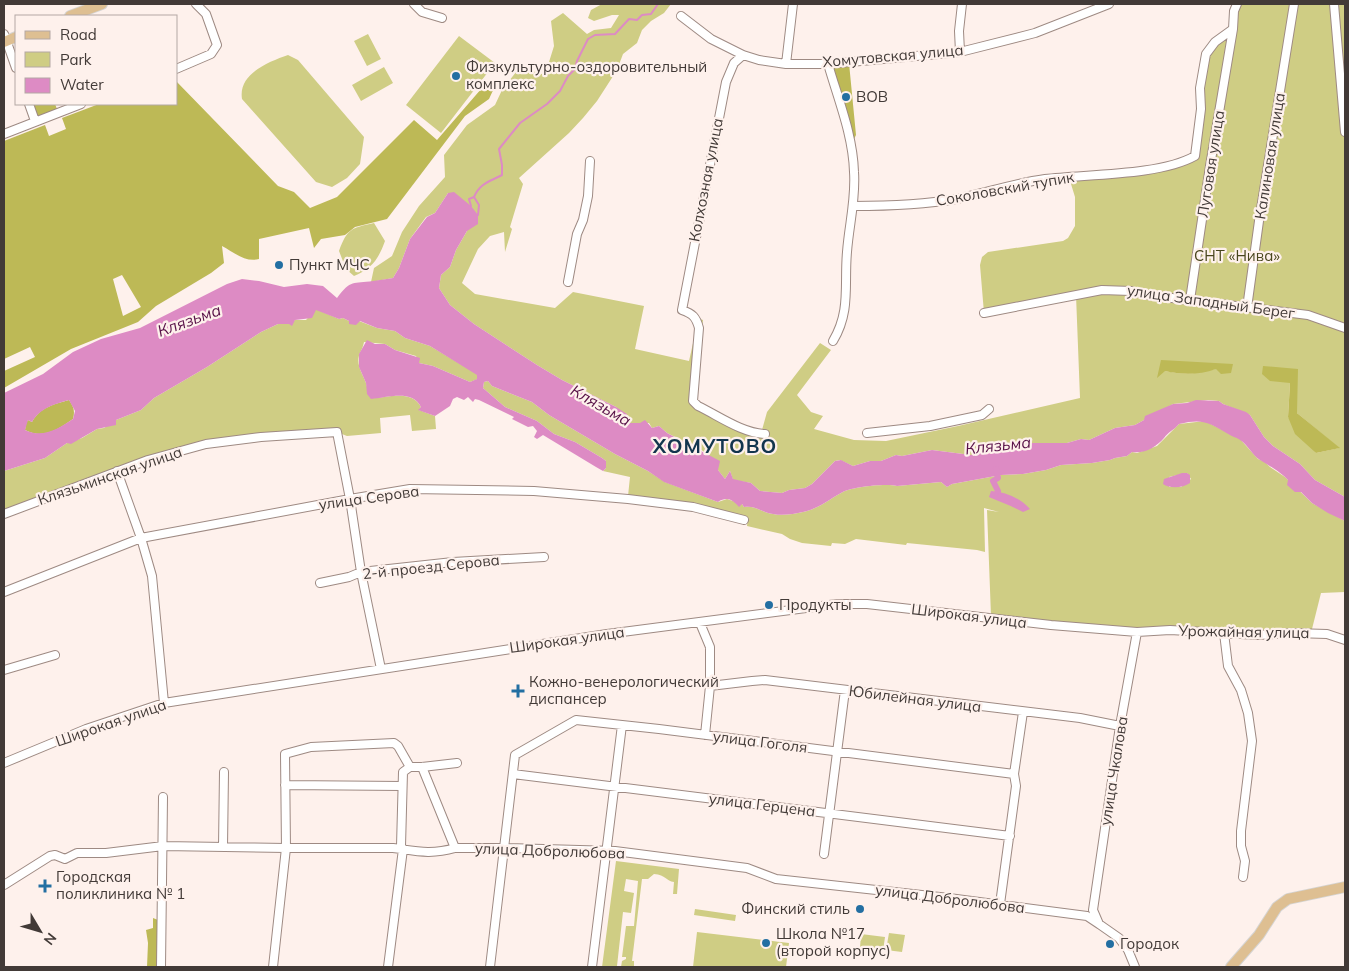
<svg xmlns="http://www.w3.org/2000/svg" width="1349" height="971" font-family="Mulish,sans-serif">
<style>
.green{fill:#cfcd84;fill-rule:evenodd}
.forest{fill:#bdb956;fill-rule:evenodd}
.water{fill:#dd8bc4;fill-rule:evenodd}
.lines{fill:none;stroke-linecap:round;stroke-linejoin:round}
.stream{stroke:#dd8bc4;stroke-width:2}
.canal{stroke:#dd8bc4;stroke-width:6}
.minor-casing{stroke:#9e8a83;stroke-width:10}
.major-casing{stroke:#d5d4d3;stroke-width:12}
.minor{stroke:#fff;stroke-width:8}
.major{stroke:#debf92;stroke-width:10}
.poi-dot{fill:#236fa2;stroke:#fef1ec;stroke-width:2}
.labels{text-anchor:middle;stroke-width:4.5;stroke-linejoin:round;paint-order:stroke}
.street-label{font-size:15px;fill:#423a37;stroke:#fef1ec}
.poi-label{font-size:15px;fill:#423a37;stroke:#fef1ec;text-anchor:start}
.park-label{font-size:15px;fill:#48461d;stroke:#fef1ec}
.water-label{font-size:16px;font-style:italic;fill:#581148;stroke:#fef1ec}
.district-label{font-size:20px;font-weight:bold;letter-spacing:1px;fill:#12354e;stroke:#fef1ec}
</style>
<rect width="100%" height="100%" fill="#fef1ec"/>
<path class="green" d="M602 4H671L664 13 651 21 642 30 637 43 623 54 617 70 597 101 583 118 569 133 519 178 523 184 510 227 512 229 505 252 504 232 490 236 478 249 462 283 475 294 555 308 573 292 644 306 635 349 689 361 696 330 697 318 703 320 697 369V401L752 430H762L767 412 820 343 831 350 797 395 811 412 823 416 814 429 854 440 886 441 958 426 1080 398 1076 295 984 313 980 265 982 257 988 252 1063 241 1068 238 1075 226V197L1071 184 1062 177 1142 171 1195 156 1206 54 1233 29 1237 4H1345V497L1315 480 1300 464 1273 446 1264 437 1250 415 1223 404 1219 401 1208 400 1173 404 1135 425 1115 428 1089 440 1081 439 1067 443H1010L971 455 932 450 902 456 896 455 881 461H870L853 466 840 460 835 461 812 484 805 488 789 490 782 493 760 491 751 483 733 480 730 471 725 479 703 451 667 433 659 426 652 428 649 423H629L616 407 562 380 537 365 474 324 450 305 439 288 441 275 450 267 456 250 467 231 448 193 435 213 426 217 410 239 399 268 393 278 371 282 374 268 392 256 402 232 419 206 445 177 444 155 467 125 495 105 502 90 520 67 545 75 554 46 551 21 563 13 587 34 594 30 611 28 619 15H612L594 21 588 18 591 10ZM1233 364C1207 371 1193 377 1165 371ZM1290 383 1297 413 1339 448 1316 453 1288 417Z
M368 34 381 59 367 66 354 41Z
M459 36 495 63 441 133 406 105Z
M288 55 298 60 364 137 360 164 347 178 332 187 316 182 242 99C238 74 268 62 288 55Z
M384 67 393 83 361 101 352 85Z
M374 223 385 241C379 258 372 269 354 276L346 269 339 251C347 229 351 228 374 223Z
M316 309 339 319 343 318 349 321V323L359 321 377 328 395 331 405 338 430 346 477 374 478 379 470 382 433 366 419 363 416 356 395 350 385 344 364 342C363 347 362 349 360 353 355 364 363 374 366 383 368 389 367 393 371 398 387 398 412 389 421 407L419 410 435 416 436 429 412 431 410 415 380 418 381 433 347 436 337 432 206 444 4 514V471L45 458 67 443 82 438 97 429 104 428 116 420 141 410 154 398 207 367 261 332 278 324H289L295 320H306Z
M488 381 492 386 532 402 549 415 615 454 648 471 665 482 718 502 727 499 742 504 744 507C756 505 762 513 773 514 783 516 794 514 803 512 818 509 828 500 841 493 850 487 886 483 897 486L941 482 947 487 952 484 1001 475 1023 474 1046 470 1061 465 1092 463 1110 460 1115 458 1127 456 1132 452 1137 453 1157 446 1179 424 1205 421 1240 439 1258 459 1265 462 1270 467 1285 477 1312 503 1345 521V592L1321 593 1312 629 1260 632 1173 627 1135 628 991 616 987 510 999 512 984 508 985 552 977 550 907 543 906 545 856 539 845 544 832 543 831 546 802 543 790 539 782 534 747 526 748 518 713 509 628 496 630 477 603 471 606 468V461L602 458 575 442 554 434 537 421 505 407 483 388 484 382ZM1187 473 1191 479 1181 487H1169V477Z
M616 861 679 869 677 894H673L674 882C666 881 666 875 654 874L648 879H642L632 961H634V966L636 967H621L622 961 626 959V957H622L626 926H634L638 881 626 879 624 891 634 893 631 913 623 912 617 966 602 967Z
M695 909 736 915 735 921 694 915Z
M697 932 789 943 786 967H693Z
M889 933 905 935 902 952 886 950Z
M861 934 885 937 883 951 860 948Z"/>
<path class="forest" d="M849 63 856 135 851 145 828 64Z
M176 81 278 186 294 192 310 208 337 197 414 120 437 140 488 81 495 86 489 99 465 116 387 219 355 227 345 235 321 239 314 248 309 228 259 239V259C246 263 233 252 222 246L224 263 211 273 156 306 138 322 71 349 4 388V371L35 357 30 347 4 359V141L45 125 49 136 66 129 62 118 99 104H176ZM122 275 141 307 123 316 113 279Z
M33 104H55L57 109 38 117Z
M1161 360 1233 364 1231 373 1221 374 1216 369C1199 375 1182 375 1165 371L1157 378Z
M1263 366 1298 369 1297 413 1340 448 1316 453 1295 434 1288 417 1290 383 1270 381 1262 374Z
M69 400C74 407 75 411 73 419 58 429 44 440 25 430L26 423 28 420 32 422C40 407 55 404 69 400Z
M153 918 158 920 159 967H147L148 943 146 930 153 928Z"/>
<path class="water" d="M454 192 471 206 478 215V224L467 231 456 250 450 267 441 275 439 288 450 305 474 324 537 365 562 380 616 407 627 414 629 423H640L645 420 652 428 659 426 667 433 720 461 718 470 725 479 730 471 733 479 751 483 760 491 782 493 789 490 805 488 812 484 835 461 841 460 853 466 870 461H881L896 455 902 456 932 450 971 455 1010 443H1067L1081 439 1089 440 1115 428 1135 425 1144 420 1145 416 1173 404 1187 403 1196 400 1219 401 1223 404 1246 412 1250 415 1264 437 1273 446 1300 464 1315 480 1345 497V521L1328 513 1312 503 1301 492H1295L1287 485 1288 480C1283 474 1267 464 1260 460 1252 455 1248 445 1240 440 1238 438 1233 437 1230 435 1209 423 1204 418 1179 424 1174 430 1168 432 1164 438 1156 447 1145 454 1132 452L1127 456 1115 458 1110 460 1092 463 1061 465 1046 470 1023 474 1001 475 952 484 947 487 941 482 897 486C886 483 850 487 841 493 828 500 818 509 803 512 794 514 783 516 773 514 762 513 756 505 744 507L742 504 739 507C733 500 727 496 718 502L664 482 648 471 615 454 549 415 532 402 492 386 488 381 484 382 483 388 505 407 537 421 554 434 575 442 602 458 606 461V468L603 471 596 467 543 435 537 439 534 437 537 431 533 426 528 427 512 419 514 417 479 400 475 399 473 402 468 397 464 400 457 397 453 399 450 406 435 416 418 410 421 407C412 389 387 398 371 399L367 394 366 383 359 367V354L367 340 375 344H385L395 350 420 358 419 363 433 366 470 382 477 379V375L430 346 405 338 395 331 377 328 360 321 356 325 349 324V321L343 318 339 319 316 310 312 318 295 320 292 326 289 324H278L261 332 207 367 154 398 141 410 116 420V425L97 429 71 444 67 443 45 458 4 471V393L43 374 73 352 101 339 140 328 227 284 242 279 259 281 284 287 307 284 323 286 337 298C351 279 353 284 373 281 380 280 387 279 393 278L399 268 410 239 427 217 435 213 448 193ZM69 400 75 411 73 419C59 428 43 439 25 430L28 420 32 422C40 408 55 404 69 400Z
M1182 473H1187L1190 475V483C1183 488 1170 489 1163 484L1164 479Z
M991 491C1006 492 1020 498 1030 509L1023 512C1012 506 1000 502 989 497Z"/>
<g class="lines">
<path class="stream" d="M471 206 469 199 474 197
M478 215 479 205 474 197C480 183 489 182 502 175V165L499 149 520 123 547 104 560 91 568 76 575 69 577 61 588 39 595 35 615 34 629 19 637 20 642 15 651 14 658 4"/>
<path class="canal" d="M996 469 998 478 993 481 998 491"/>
<defs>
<path id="minor" d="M414 4 422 12 442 18
M1334 4 1345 132
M681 16 711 39 743 55 759 60 786 64H828L960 52 1035 33 1109 4
M4 34 16 68
M960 52 959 31 962 4
M743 55 734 63 726 82 682 310C693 314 696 317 699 328L693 401 698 406C719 416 742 433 765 434
M786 64 793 4
M828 64C838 99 853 135 854 172 856 199 849 225 847 252 844 285 851 311 833 341
M176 69 211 54 217 45 206 14 196 4
M29 104 35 121
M4 134 81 104
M853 206C888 206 922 205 956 199 986 193 1015 183 1045 179 1088 174 1159 176 1195 156L1201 109 1200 88 1206 54 1215 42 1233 29 1234 11 1237 4
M568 282 577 234 583 220 588 196 590 161
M1190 300 1210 166 1233 29
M1247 308 1259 221 1294 4
M984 313 1102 290 1131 291 1148 295 1308 315 1345 328
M867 433 930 426 982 415 989 409
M117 471 141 538 152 576 164 703
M4 514 148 460 206 444 261 437 337 432 350 499 361 572 381 669
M320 583 349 577 361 572 453 562 544 557
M4 592 141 538 350 499 410 489 534 491 628 499 693 507 744 520
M700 623 710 647V686L705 735
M1224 633 1228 666 1241 690 1248 713 1252 741 1241 831V846L1245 861 1243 877
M4 670 55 655
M710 686 752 681 765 680 1080 718 1120 726
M4 763 86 729 164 703 607 634 837 604H867L1051 625 1137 632 1170 630 1258 635 1294 633 1327 634 1345 640
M422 767 455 848
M513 774 1010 836
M285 785 402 786
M223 847 224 772
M824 854 845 690
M4 885 50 856 55 855 65 859 77 853H106L163 846 286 848H393C416 851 431 855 455 848H505L615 851 747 868 776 879 949 898 1087 916 1099 924
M1000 904 1016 786 1014 774 1023 712
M161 967 163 797
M273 967 286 848 285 754 311 747 394 743 398 746 410 767
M388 967 403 849 401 846 403 772 410 767H422L457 763
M490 967 515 755 576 720 659 729 1014 774
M592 967 622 725
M1135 967 1128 950 1119 938 1099 924 1093 910 1120 726 1137 632"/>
<path id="major" d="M70 16 102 4
M4 42 16 37
M1231 967 1259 935 1277 907 1288 899 1345 887"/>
</defs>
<use href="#minor" class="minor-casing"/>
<use href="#major" class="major-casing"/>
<use href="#minor" class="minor"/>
<use href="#major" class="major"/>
</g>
<g class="poi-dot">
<circle cx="456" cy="76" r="5"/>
<circle cx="846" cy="97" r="5"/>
<circle cx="279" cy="265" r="5"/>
<circle cx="769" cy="605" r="5"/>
<path d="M515.5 683.5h5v5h5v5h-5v5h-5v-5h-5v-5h5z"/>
<path d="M42.5 878.5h5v5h5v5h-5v5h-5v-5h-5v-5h5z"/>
<circle cx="860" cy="909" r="5"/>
<circle cx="766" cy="943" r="5"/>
<circle cx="1110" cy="944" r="5"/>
</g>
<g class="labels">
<g class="street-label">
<text transform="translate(893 56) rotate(-5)" y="5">Хомутовская улица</text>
<text transform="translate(1270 156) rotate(-81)" y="5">Калиновая улица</text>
<text transform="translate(1211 164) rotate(-81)" y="5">Луговая улица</text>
<text transform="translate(706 180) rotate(-79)" y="5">Колхозная улица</text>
<text transform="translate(1005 189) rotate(-10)" y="5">Соколовский тупик</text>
<text transform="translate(1211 302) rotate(8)" y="5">улица Западный Берег</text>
<text transform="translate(110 476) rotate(-19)" y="5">Клязьминская улица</text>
<text transform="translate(369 498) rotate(-8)" y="5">улица Серова</text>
<text transform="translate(431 567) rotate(-6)" y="5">2-й проезд Серова</text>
<text transform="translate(969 616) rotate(7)" y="5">Широкая улица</text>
<text transform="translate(1244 632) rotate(1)" y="5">Урожайная улица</text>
<text transform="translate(567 640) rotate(-8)" y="5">Широкая улица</text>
<text transform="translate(915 699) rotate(7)" y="5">Юбилейная улица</text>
<text transform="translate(111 723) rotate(-19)" y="5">Широкая улица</text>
<text transform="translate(760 742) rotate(7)" y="5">улица Гоголя</text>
<text transform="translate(1114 771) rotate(-81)" y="5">улица Чкалова</text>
<text transform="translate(762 805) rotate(7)" y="5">улица Герцена</text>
<text transform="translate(550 851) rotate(2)" y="5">улица Добролюбова</text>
<text transform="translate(950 899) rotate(7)" y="5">улица Добролюбова</text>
</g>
<g class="poi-label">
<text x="466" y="72">Физкультурно-оздоровительный<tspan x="466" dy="17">комплекс</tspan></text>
<text x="856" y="102">ВОВ</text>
<text x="289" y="270">Пункт МЧС</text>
<text x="779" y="610">Продукты</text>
<text x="529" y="687">Кожно-венерологический<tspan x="529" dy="17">диспансер</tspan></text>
<text x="56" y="882">Городская<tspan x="56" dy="17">поликлиника № 1</tspan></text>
<text x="850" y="914" text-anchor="end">Финский стиль</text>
<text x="776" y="939">Школа №17<tspan x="776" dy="17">(второй корпус)</tspan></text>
<text x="1120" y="949">Городок</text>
</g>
<g class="park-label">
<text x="1237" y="261">СНТ «Нива»</text>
</g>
<g class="water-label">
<text transform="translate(189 320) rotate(-20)" y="6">Клязьма</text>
<text transform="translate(601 405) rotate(30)" y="6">Клязьма</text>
<text transform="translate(998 445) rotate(-6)" y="6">Клязьма</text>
</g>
<g class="district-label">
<text x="715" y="453">ХОМУТОВО</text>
</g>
</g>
<rect width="1349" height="971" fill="none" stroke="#423a37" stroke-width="10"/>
<rect x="15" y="15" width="162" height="90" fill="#fef1ec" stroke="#b3a8a4"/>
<rect x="25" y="31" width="25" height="8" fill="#debf92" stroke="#b3a8a4"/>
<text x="60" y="40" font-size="15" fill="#423a37">Road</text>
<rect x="25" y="52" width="25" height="15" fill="#cfcd84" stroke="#b3a8a4"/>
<text x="60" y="65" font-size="15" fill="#423a37">Park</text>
<rect x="25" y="78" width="25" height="15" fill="#dd8bc4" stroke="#b3a8a4"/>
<text x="60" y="90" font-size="15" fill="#423a37">Water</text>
<g transform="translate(40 931) rotate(128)" stroke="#fef1ec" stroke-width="4" paint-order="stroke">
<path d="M0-4L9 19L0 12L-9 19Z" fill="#423a37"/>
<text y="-8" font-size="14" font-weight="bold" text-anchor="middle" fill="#423a37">N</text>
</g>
</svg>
